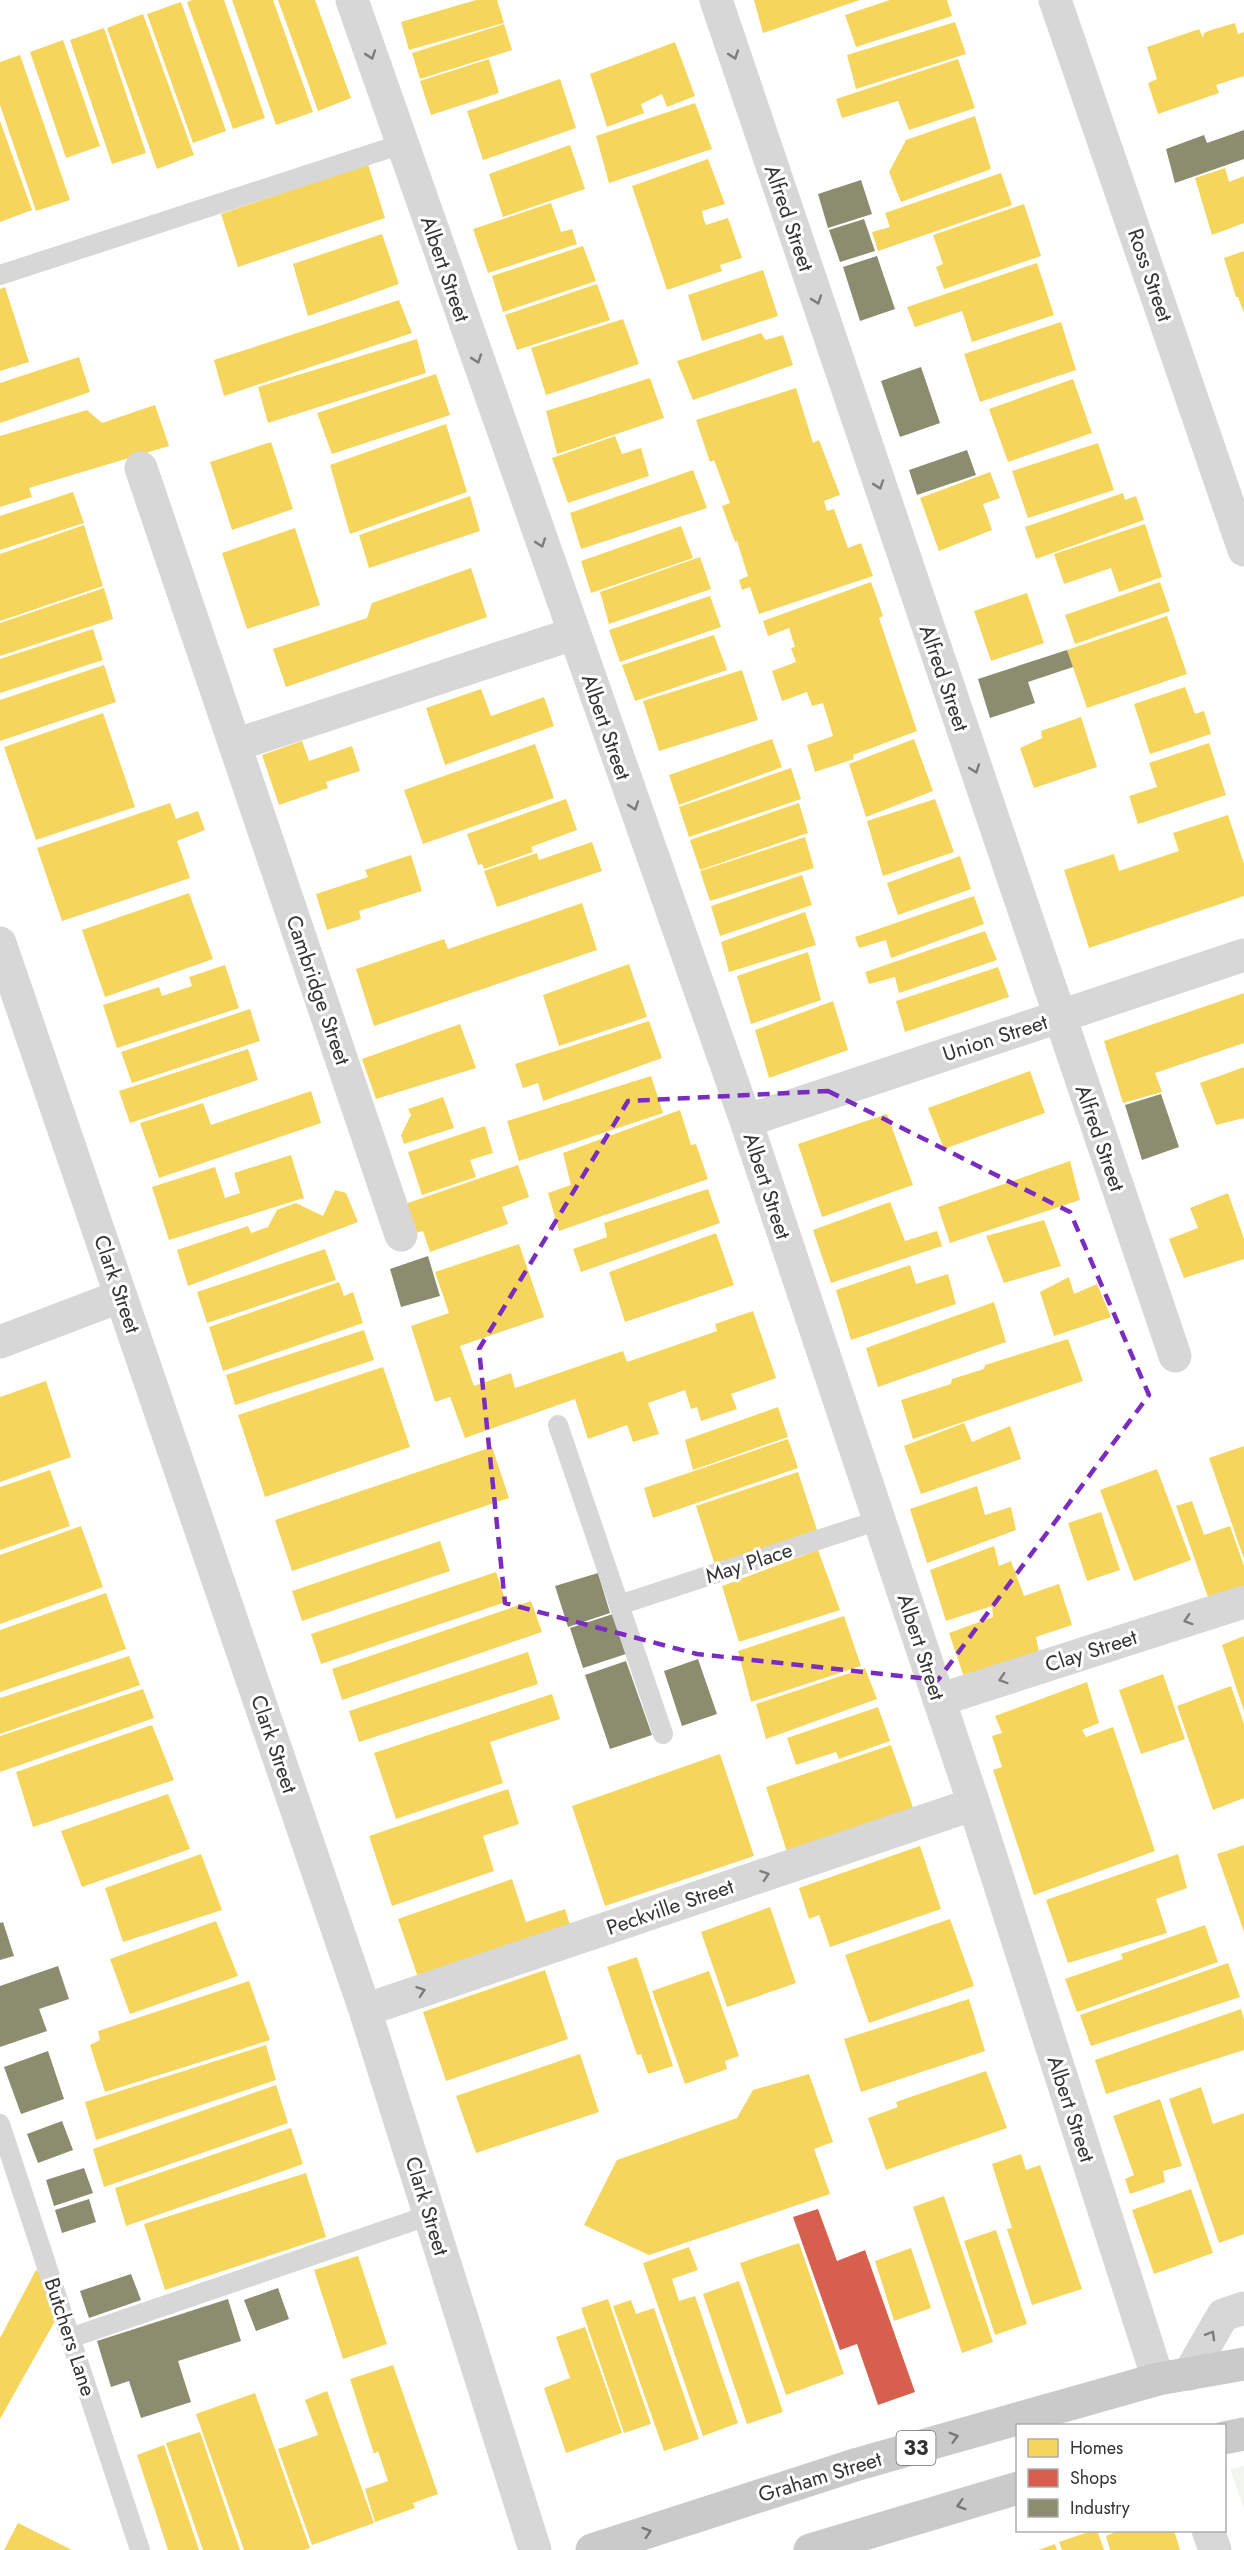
<svg xmlns="http://www.w3.org/2000/svg" width="1244" height="2550" font-family="Jost,sans-serif">
<style>
.green{fill:#f1f5ed}
.homes{fill:#f6d55c}
.shops{fill:#d6604d}
.industry{fill:#8c8c6e}
.lines{fill:none;stroke-linecap:round;stroke-linejoin:round}
.lane{stroke:#d7d7d7;stroke-width:20}
.street{stroke:#d7d7d7;stroke-width:33}
.primary{stroke:#cacaca;stroke-width:33}
.oneway{stroke:#7d7d7d}
.oneway2{stroke:#777}
.marked{fill:none;stroke:#7b2cbf;stroke-width:4.5;stroke-dasharray:12 8;stroke-linejoin:round}
.labels{text-anchor:middle;stroke-width:6;stroke-linejoin:round;paint-order:stroke}
.shield{fill:#fff;stroke:#707070;stroke-width:1.5}
.shield-label{font-size:20px;font-weight:bold;fill:#333}
.street-label{font-size:21px;fill:#333;stroke:#fff}
</style>
<rect width="100%" height="100%" fill="#fff"/>
<path class="green" d="M1244 2466V2508L1230 2469Z"/>
<path class="homes" d="M192 0H224L265 118 233 129 187 2Z
M232 0H273L313 112 276 125Z
M278 0H315L351 98 318 111Z
M476 0H497L504 23 409 50 401 22Z
M754 0H860L763 33Z
M890 0H947L952 16 856 47 845 15Z
M181 2 226 131 193 143 147 14Z
M143 14 194 155 157 169 107 28Z
M955 22 966 54 856 89 847 55Z
M1235 23 1238 34 1244 32V76L1216 85 1219 93 1158 114 1148 83 1157 79 1147 47 1199 29 1203 38 1204 33 1211 30Z
M504 24 512 50 420 79 412 53Z
M104 28 146 153 112 164 70 40Z
M63 40 100 146 66 158 30 52Z
M675 42 695 96 667 107 662 94 641 104 644 113 607 127 590 74Z
M20 55 70 200 36 211 0 105V62Z
M489 59 499 93 431 115 420 81Z
M958 59 975 108 909 130 898 101 842 118 836 99Z
M560 79 576 128 483 160 467 111Z
M695 103 712 149 609 183 596 136Z
M975 116 991 169 901 202 889 172 906 140Z
M0 121 32 210 0 222Z
M570 145 585 189 503 217 489 174Z
M708 159 725 204 702 211 704 220 706 225 728 218 742 258 720 265 722 271 667 290 632 186Z
M368 164 385 218 238 267 221 214Z
M1225 168 1229 182 1244 176V223L1212 235 1195 178Z
M1001 173 1012 205 878 251 872 232 890 227 885 213Z
M551 203 561 232 572 229 577 244 488 273 473 229Z
M1024 204 1041 256 944 289 936 267 943 264 933 235Z
M382 234 399 284 308 316 293 264Z
M583 246 596 281 503 312 492 276Z
M1244 251V313L1238 297H1236L1224 258Z
M1037 263 1054 315 972 342 962 311 915 327 907 307Z
M763 270 778 316 702 341 688 295Z
M597 284 610 320 517 350 505 315Z
M5 287 29 362 0 371V289Z
M399 300 412 333 224 396 214 360Z
M623 319 639 364 546 395 531 348Z
M1061 322 1076 370 980 402 964 354Z
M761 333 766 340 783 335 793 365 693 400 677 361Z
M417 339 426 373 268 423 258 387Z
M79 357 90 392 0 423V383Z
M436 374 450 415 332 454 317 413Z
M650 378 664 418 557 454 546 411Z
M1073 379 1092 433 1008 462 989 409Z
M796 388 813 443 819 440 840 495 824 501 827 511 834 509 848 548 861 543 873 576 759 614 750 587 742 590 739 580 748 576 737 541 735 542 722 506 730 503 714 460 710 462 696 420Z
M155 405 169 446 29 488 32 497 0 507V436L87 410 102 423Z
M446 424 467 492 350 534 330 465Z
M615 436 622 454 641 448 649 476 568 503 552 458Z
M271 442 293 509 232 530 210 462Z
M1098 443 1114 490 1028 518 1012 471Z
M693 470 707 508 581 549 570 513Z
M990 472 1000 498 983 504 992 530 939 551 920 498Z
M73 492 84 523 0 550V516Z
M1123 493 1125 500 1136 496 1144 520 1036 559 1025 527Z
M470 496 480 531 369 568 359 535Z
M1145 524 1162 577 1119 592 1111 568 1064 584 1054 554Z
M84 525 103 586 0 621V554Z
M681 526 693 558 591 593 581 561Z
M295 528 320 605 247 629 222 553Z
M700 557 711 589 609 624 600 592Z
M471 568 487 617 286 687 273 649 367 618 372 603Z
M871 582 883 616 879 618 917 731 853 755 854 759 815 772 807 745 833 736 823 703 812 706 807 692 782 701 772 671 796 662 791 648 795 647 789 628 768 636 763 621Z
M1160 582 1170 611 1075 644 1065 615Z
M104 588 113 619 0 656V623Z
M1027 593 1044 643 991 661 974 611Z
M710 596 721 627 620 662 609 630Z
M1167 616 1187 674 1087 708 1067 650Z
M93 629 103 660 0 693V659Z
M714 635 727 670 635 701 622 665Z
M104 665 116 702 0 741V700Z
M742 670 758 720 659 751 643 701Z
M1185 687 1195 714 1204 711 1211 734 1150 754 1134 704Z
M481 689 491 716 544 697 554 726 445 765 426 708Z
M103 713 135 807 36 840 4 747Z
M1081 717 1097 767 1034 788 1020 748 1042 738 1041 731Z
M772 739 782 767 679 805 669 775Z
M914 739 933 791 866 817 849 764Z
M302 741 309 761 352 746 360 771 326 782 328 788 279 805 262 755Z
M1209 743 1226 795 1138 824 1129 796 1157 787 1149 763Z
M535 744 554 798 423 844 404 790Z
M791 768 801 799 689 837 679 807Z
M566 799 577 830 531 847 533 852 484 869 482 864 478 865 467 834Z
M935 799 954 852 883 876 867 821Z
M170 803 176 819 198 811 205 830 177 841 190 878 62 921 37 848Z
M799 803 808 833 700 870 690 840Z
M1228 815 1244 864V896L1089 948 1064 870 1114 854 1119 871 1179 851 1173 833Z
M805 837 814 868 710 901 700 871Z
M592 842 602 871 497 907 484 871 537 853 539 860Z
M411 855 422 891 359 911 361 919 327 930 316 894 368 877 365 870Z
M960 856 971 889 898 915 887 883Z
M802 875 812 905 720 936 711 906Z
M189 893 213 959 105 997 82 930Z
M974 896 984 924 891 958 886 940 859 948 855 937Z
M582 903 597 950 374 1026 356 969 444 939 448 949Z
M805 912 816 945 729 972 721 942Z
M985 931 997 960 899 993 895 977 869 984 865 972Z
M808 952 821 1000 751 1024 737 976Z
M629 964 647 1017 559 1046 543 995Z
M225 965 239 1008 117 1048 103 1005 159 987 162 996 192 986 189 977Z
M998 967 1009 997 905 1032 896 1001Z
M1244 993V1043L1155 1073 1162 1092 1123 1103 1104 1041Z
M833 1001 848 1050 769 1078 755 1030Z
M250 1009 260 1041 132 1083 121 1052Z
M649 1021 662 1058 543 1101 538 1083 523 1088 515 1064Z
M460 1024 476 1068 376 1099 362 1059Z
M248 1049 258 1080 130 1123 119 1091Z
M1244 1067V1118L1216 1125 1200 1083Z
M1030 1071 1045 1113 944 1149 928 1108Z
M651 1076 663 1113 519 1161 507 1121Z
M311 1091 321 1123 159 1178 140 1123 203 1103 211 1125Z
M443 1097 454 1128 404 1144 401 1135 411 1115 408 1109Z
M680 1110 691 1145 696 1144 708 1179 559 1231 548 1193 571 1185 563 1153Z
M887 1114 913 1185 822 1217 798 1144Z
M485 1126 493 1153 470 1160 476 1177 422 1195 408 1152Z
M291 1155 304 1198 169 1240 152 1187 215 1167 225 1198 240 1193 234 1173Z
M1070 1161 1080 1200 950 1243 938 1207Z
M518 1165 529 1197 502 1207 508 1224 430 1252 423 1231 415 1233 405 1204Z
M708 1189 720 1223 581 1272 573 1249 607 1237 604 1223Z
M335 1190 346 1193 358 1222 188 1286 177 1250 248 1226 251 1233 268 1227 277 1210 296 1203 323 1216Z
M1228 1193 1244 1239V1259L1184 1278 1169 1239 1198 1228 1190 1208Z
M890 1202 905 1241 937 1231 942 1246 831 1283 813 1230Z
M1044 1220 1061 1266 1004 1283 986 1236Z
M716 1233 734 1285 625 1322 609 1272Z
M519 1244 544 1317 460 1346 474 1386 511 1373 515 1388 623 1351 627 1362 717 1331 715 1324 753 1311 776 1378 731 1394 737 1409 701 1421 697 1407 691 1409 685 1390 648 1403 659 1434 633 1442 627 1425 588 1439 575 1399 465 1438 450 1397 435 1402 411 1326 449 1313 435 1272Z
M325 1249 336 1280 207 1323 197 1292Z
M910 1265 916 1284 948 1274 956 1304 851 1340 836 1290Z
M1069 1277 1074 1294 1097 1284 1111 1317 1054 1336 1040 1292Z
M339 1282 344 1296 353 1292 363 1323 223 1371 209 1327Z
M994 1302 1006 1342 878 1387 866 1348Z
M364 1330 374 1360 235 1405 226 1375Z
M1068 1339 1083 1381 913 1439 901 1400 951 1384 952 1379 984 1369 985 1365Z
M383 1367 410 1447 265 1497 238 1415Z
M46 1381 71 1457 0 1482V1397Z
M778 1407 788 1437 693 1470 685 1440Z
M964 1423 972 1442 1010 1426 1021 1459 921 1494 904 1446Z
M788 1439 798 1468 653 1518 644 1488Z
M1244 1446V1559L1209 1458Z
M492 1447 509 1498 292 1571 275 1520Z
M1157 1469 1191 1560 1134 1581 1100 1490Z
M50 1470 70 1526 0 1550V1487Z
M798 1472 817 1530 715 1565 696 1506Z
M977 1486 985 1515 1011 1507 1016 1530 927 1563 910 1509Z
M1192 1501 1204 1535 1230 1526 1244 1566V1588L1209 1600 1176 1506Z
M1101 1512 1120 1570 1087 1581 1068 1523Z
M81 1526 103 1587 0 1624V1555Z
M440 1541 450 1571 302 1621 292 1591Z
M994 1546 999 1566 1011 1561 1024 1596 1059 1584 1072 1625 1036 1637 1040 1657 966 1683 949 1633 993 1617 992 1606 946 1621 930 1570Z
M818 1550 840 1610 739 1642 722 1586Z
M496 1572 506 1602 321 1664 311 1634Z
M106 1593 126 1649 0 1692V1630Z
M531 1601 542 1632 342 1700 332 1669Z
M844 1616 861 1666 751 1702 738 1651Z
M1244 1636V1711L1222 1645Z
M528 1652 538 1684 359 1742 349 1711Z
M129 1656 140 1685 0 1734V1698Z
M865 1668 877 1699 766 1739 756 1704Z
M1163 1674 1185 1739 1141 1754 1119 1690Z
M1087 1682 1099 1723 1082 1730 1086 1737 1113 1727 1155 1851 1034 1895 993 1770 1002 1767 992 1736 1002 1733 995 1716Z
M1231 1686 1244 1724V1798L1213 1810 1177 1706Z
M143 1689 154 1718 0 1772V1736Z
M552 1694 560 1719 490 1742 503 1783 396 1819 374 1753Z
M878 1707 890 1741 839 1759 836 1752 796 1765 787 1738Z
M152 1725 174 1780 33 1827 16 1772Z
M891 1745 916 1816 789 1858 766 1787Z
M720 1754 754 1856 605 1906 572 1806Z
M508 1789 519 1824 483 1836 494 1871 392 1906 369 1836Z
M168 1794 190 1849 82 1887 61 1831Z
M1244 1845V1932L1217 1854Z
M920 1846 941 1909 830 1947 819 1915 809 1919 799 1888Z
M201 1854 222 1910 123 1942 105 1888Z
M1178 1854 1187 1888 1156 1899 1167 1933 1068 1963 1046 1900Z
M512 1879 526 1922 565 1909 571 1928 419 1980 398 1919Z
M770 1907 796 1983 727 2007 701 1932Z
M950 1919 974 1986 869 2023 845 1955Z
M216 1921 238 1976 130 2014 110 1959Z
M1205 1925 1218 1962 1077 2012 1065 1979 1123 1959 1121 1954Z
M637 1957 673 2066 648 2074 641 2054 637 2055 607 1967Z
M1228 1963 1240 1997 1091 2046 1080 2015Z
M545 1970 568 2039 446 2081 423 2012Z
M709 1971 739 2056 725 2061 727 2069 685 2084 652 1991Z
M249 1981 270 2040 105 2092 90 2045 100 2040 98 2031Z
M969 1999 985 2051 861 2092 844 2039Z
M1241 2009 1244 2019V2050L1106 2094 1095 2060Z
M266 2045 276 2080 96 2140 85 2102Z
M580 2054 599 2112 476 2153 456 2096Z
M986 2071 1007 2128 886 2170 868 2118 898 2107 896 2102Z
M809 2074 833 2142 814 2149 830 2194 649 2255 584 2225 617 2160 737 2118 753 2090Z
M276 2085 288 2123 104 2187 93 2149Z
M1201 2087 1213 2124 1244 2113V2234L1219 2243 1169 2099Z
M1160 2099 1182 2166 1163 2171 1165 2182 1130 2194 1125 2179 1134 2175 1113 2116Z
M291 2128 303 2164 126 2226 115 2188Z
M1021 2154 1026 2170 1040 2165 1082 2289 1032 2305 1007 2229 1012 2228 992 2164Z
M306 2173 326 2237 165 2290 144 2224Z
M1191 2189 1213 2253 1154 2274 1132 2210Z
M944 2196 993 2342 962 2353 913 2207Z
M996 2230 1027 2324 995 2335 964 2241Z
M799 2243 844 2374 786 2395 740 2263Z
M689 2247 698 2270 672 2279 679 2301 695 2296 738 2423 703 2436 643 2263Z
M911 2248 931 2308 894 2321 875 2261Z
M358 2256 387 2344 343 2359 314 2270Z
M36 2270 41 2273 55 2321 0 2419V2338Z
M739 2281 783 2412 747 2424 703 2294Z
M608 2299 651 2424 624 2433 581 2308Z
M631 2300 636 2314 654 2308 699 2439 664 2451 613 2306Z
M585 2327 622 2433 566 2453 544 2388 570 2378 556 2337Z
M393 2365 438 2494 413 2503 415 2508 375 2522 365 2489 388 2481 378 2451 374 2454 350 2379Z
M327 2391 374 2523 312 2545 278 2449 318 2435 305 2400Z
M255 2393 310 2548 304 2550H244L196 2414Z
M200 2432 240 2550H203L166 2443Z
M164 2445 199 2550H168L137 2455Z
M18 2523 72 2550H4Z
M1094 2530H1097L1104 2550H1062L1059 2542Z
M1120 2530H1174L1180 2550H1110L1106 2536Z
M1055 2544 1057 2550H1038Z"/>
<path class="shops" d="M818 2209 837 2261 865 2250 915 2392 878 2405 857 2344 840 2350 793 2217Z"/>
<path class="industry" d="M1244 130V159L1175 183 1166 149 1204 135 1207 143Z
M861 180 872 214 828 228 818 194Z
M864 219 875 251 840 262 829 230Z
M877 256 895 309 860 321 843 267Z
M921 367 940 423 900 437 881 381Z
M967 450 976 475 917 495 909 470Z
M1067 650 1073 667 1028 682 1035 703 990 718 978 679Z
M1161 1094 1179 1147 1142 1160 1125 1105Z
M428 1256 440 1296 401 1307 390 1269Z
M598 1573 610 1613 568 1627 555 1586Z
M613 1614 626 1654 583 1668 570 1628Z
M698 1659 717 1714 682 1726 664 1671Z
M626 1661 652 1735 610 1749 585 1675Z
M3 1922 14 1956 0 1960V1923Z
M58 1966 69 1999 39 2009 47 2031 0 2047V1986Z
M48 2051 64 2099 21 2114 4 2067Z
M62 2121 73 2150 38 2163 27 2134Z
M84 2168 93 2193 54 2206 46 2180Z
M89 2199 96 2222 62 2233 55 2210Z
M131 2274 141 2300 89 2318 80 2291Z
M278 2288 289 2319 256 2331 244 2300Z
M228 2299 241 2341 178 2361 191 2402 141 2418 129 2381 111 2387 97 2341Z"/>
<g class="lines">
<path class="lane" d="M0 275 402 144
M558 1425 663 1734
M619 1605 879 1520
M0 2124 140 2550
M70 2338 430 2215"/>
<path class="street" d="M352 0 746 1121 974 1804 1158 2379
M716 0 1175 1356
M1055 0 1244 550
M141 468 401 1235
M235 745 573 634
M0 943 365 2010 535 2550
M746 1121 1244 955
M0 1342 121 1296
M939 1700 1244 1602
M365 2010 974 1804
M1189 2374 1223 2315 1244 2308
M1208 2530 1215 2550"/>
<path class="primary" d="M1224 2438 1244 2434
M592 2550 858 2464 1158 2379 1244 2364
M810 2550 1018 2488"/>
</g>
<defs><path id="oneway-chevron" d="M-2-3.5L2.5 0L-2 3.5" fill="none" stroke-width="1.6" stroke-linecap="round" stroke-linejoin="round" transform="scale(1.5)"/></defs>
<g class="oneway">
<use href="#oneway-chevron" transform="translate(371 55) rotate(71)"/>
<use href="#oneway-chevron" transform="translate(734 55) rotate(71)"/>
<use href="#oneway-chevron" transform="translate(817 300) rotate(71)"/>
<use href="#oneway-chevron" transform="translate(477 359) rotate(71)"/>
<use href="#oneway-chevron" transform="translate(879 485) rotate(71)"/>
<use href="#oneway-chevron" transform="translate(541 543) rotate(71)"/>
<use href="#oneway-chevron" transform="translate(975 769) rotate(71)"/>
<use href="#oneway-chevron" transform="translate(634 806) rotate(71)"/>
<use href="#oneway-chevron" transform="translate(1188 1620) rotate(162)"/>
<use href="#oneway-chevron" transform="translate(1003 1679) rotate(162)"/>
<use href="#oneway-chevron" transform="translate(765 1875) rotate(-19)"/>
<use href="#oneway-chevron" transform="translate(421 1991) rotate(-19)"/>
<use href="#oneway-chevron" transform="translate(1211 2335) rotate(-60)"/>
</g>
<g class="oneway2">
<use href="#oneway-chevron" transform="translate(954 2437) rotate(-16)"/>
<use href="#oneway-chevron" transform="translate(961 2505) rotate(164)"/>
<use href="#oneway-chevron" transform="translate(647 2532) rotate(-18)"/>
</g>
<path class="marked" d="M828 1091 1070 1212 1149 1395 938 1680 697 1654 505 1603 479 1349 628 1101Z"/>
<g class="labels">
<rect class="shield" x="896.5" y="2431" width="39" height="34" rx="4.5"/>
<g class="shield-label">
<text x="916" y="2455">33</text>
</g>
<g class="street-label">
<text transform="translate(789 218) rotate(71)" y="7">Alfred Street</text>
<text transform="translate(445 269) rotate(71)" y="7">Albert Street</text>
<text transform="translate(1150 275) rotate(71)" y="7">Ross Street</text>
<text transform="translate(944 678) rotate(71)" y="7">Alfred Street</text>
<text transform="translate(606 727) rotate(71)" y="7">Albert Street</text>
<text transform="translate(318 990) rotate(71)" y="7">Cambridge Street</text>
<text transform="translate(995 1038) rotate(-18)" y="7">Union Street</text>
<text transform="translate(1100 1138) rotate(71)" y="7">Alfred Street</text>
<text transform="translate(767 1186) rotate(72)" y="7">Albert Street</text>
<text transform="translate(117 1284) rotate(71)" y="7">Clark Street</text>
<text transform="translate(749 1563) rotate(-18)" y="7">May Place</text>
<text transform="translate(921 1647) rotate(72)" y="7">Albert Street</text>
<text transform="translate(1091 1651) rotate(-18)" y="7">Clay Street</text>
<text transform="translate(274 1744) rotate(71)" y="7">Clark Street</text>
<text transform="translate(670 1907) rotate(-19)" y="7">Peckville Street</text>
<text transform="translate(1071 2109) rotate(72)" y="7">Albert Street</text>
<text transform="translate(427 2206) rotate(73)" y="7">Clark Street</text>
<text transform="translate(70 2337) rotate(72)" y="7">Butchers Lane</text>
<text transform="translate(820 2477) rotate(-17)" y="7">Graham Street</text>
</g>
</g>
<rect x="1016" y="2424" width="210" height="108" fill="#ffffff" stroke="#adadad" stroke-width="1.5"/>
<rect x="1028" y="2439" width="30" height="18" fill="#f6d55c" stroke="#adadad" stroke-width="1.5"/>
<text x="1070" y="2454" font-size="18" fill="#333333">Homes</text>
<rect x="1028" y="2469" width="30" height="18" fill="#d6604d" stroke="#adadad" stroke-width="1.5"/>
<text x="1070" y="2484" font-size="18" fill="#333333">Shops</text>
<rect x="1028" y="2499" width="30" height="18" fill="#8c8c6e" stroke="#adadad" stroke-width="1.5"/>
<text x="1070" y="2514" font-size="18" fill="#333333">Industry</text>
</svg>
